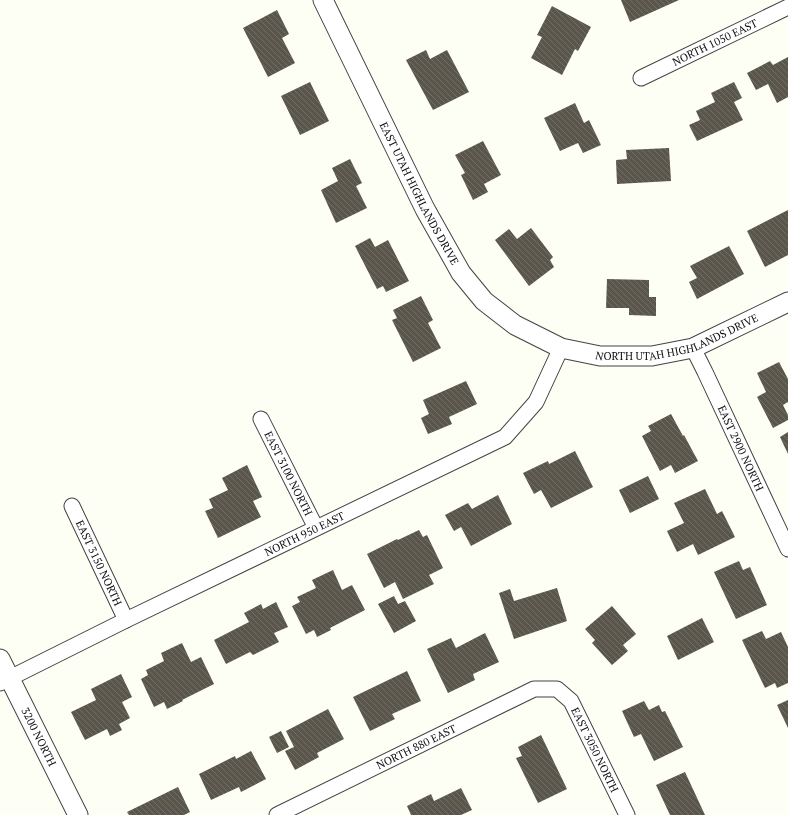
<svg xmlns="http://www.w3.org/2000/svg" width="788" height="815" font-family="'PT Serif',serif">
<style>
.building{fill:url(#building-back-hatch)}
.lines{fill:none;stroke-linecap:round;stroke-linejoin:round}
.minor-casing{stroke:#434343;stroke-width:17}
.tertiary-casing{stroke:#434343;stroke-width:21}
.minor{stroke:#fff;stroke-width:15}
.tertiary{stroke:#fff;stroke-width:19}
.labels{text-anchor:middle;stroke-width:4;stroke-linejoin:round;paint-order:stroke}
.street-label{font-size:11px;fill:#101010;stroke:#fff}
</style>
<defs>
<pattern id="building-back-hatch" width="6" height="6" patternUnits="userSpaceOnUse"><rect width="6" height="6" fill="#5a564b"/><path d="M-1 5l2 2M0 0l6 6M5-1l2 2" fill="none" stroke="#716e66"/></pattern>
</defs>
<rect width="100%" height="100%" fill="#fdfff4"/>
<path class="building" d="M621 0H679L630 22Z
M552 6 591 27 578 51 575 49 562 75 531 58 542 37 537 35Z
M277 10 289 34 282 38 295 63 268 77 243 28Z
M426 50 430 59 447 50 469 92 433 110 406 60Z
M788 57V97L777 103 768 84 756 90 747 73 770 61 773 65Z
M310 82 329 121 300 135 281 96Z
M734 82 742 98 734 102 743 120 697 141 689 125 700 120 696 111 715 102 711 93Z
M575 103 584 123 589 120 601 145 583 153 578 143 560 151 544 118Z
M483 141 501 175 484 184 488 192 473 200 461 175 465 173 455 155Z
M669 148 671 181 617 184 616 160 627 159 626 150Z
M350 159 362 183 356 186 367 208 336 223 321 190 338 181 332 168Z
M788 210V255L765 267 747 231Z
M531 228 553 257 550 260 554 267 529 286 495 240 509 229 517 239Z
M370 238 375 247 388 240 409 281 386 292 383 286 377 289 355 246Z
M729 246 744 274 697 299 689 282 697 278 690 266Z
M607 279 649 280V297H656V316L629 315V308H606Z
M421 296 433 320 428 323 441 348 413 362 392 320 397 318 393 310Z
M779 362 788 379V402L783 405 788 415V420L773 428 757 397 766 392 757 373Z
M466 381 477 404 449 417 452 424 428 434 421 418 429 414 423 400Z
M671 414 683 436 684 435 698 461 675 473 671 465 660 471 642 436 651 431 648 426Z
M788 432V454L780 437Z
M575 451 593 487 551 508 541 490 534 494 523 473 548 461 549 464Z
M247 465 262 497 253 501 261 517 218 538 205 511 213 508 209 499 228 490 222 478Z
M648 476 659 499 630 513 619 490Z
M705 489 717 514 722 511 735 537 698 555 693 544 677 552 667 531 684 523 674 503Z
M498 495 512 524 471 546 461 527 454 531 445 515 468 503 472 509Z
M419 530 423 537 427 535 443 568 429 575 434 584 403 599 395 582 384 588 367 554 397 539 398 540Z
M739 561 743 570 750 567 767 605 736 619 714 572Z
M333 570 342 590 352 585 365 610 330 628 331 630 317 637 314 630 306 634 292 606 300 602 297 597 316 588 312 580Z
M557 588 567 621 514 639 499 593 510 589 514 601Z
M394 596 398 604 405 601 416 621 394 633 378 604Z
M276 602 288 627 274 633 279 642 253 655 250 652 226 664 214 640 249 622 244 613 261 604 263 609Z
M612 606 636 634 623 645 628 651 612 665 592 643 595 640 585 629Z
M702 618 714 642 678 660 667 636Z
M762 631 766 639 781 632 788 647V683L777 688 775 683 765 688 742 640Z
M485 633 499 662 473 674 475 680 448 693 427 649 451 638 456 648Z
M182 643 191 662 201 657 214 684 182 700 183 701 167 709 164 702 154 707 141 679 148 675 146 670 164 661 161 653Z
M407 671 421 701 392 714 395 719 370 731 353 697Z
M121 674 132 697 122 702 130 718 119 724 122 730 110 736 107 729 85 740 71 712 96 700 91 689Z
M788 700V728L777 705Z
M644 701 649 710 659 705 662 712 665 711 683 747 654 761 641 734 634 737 622 711Z
M328 709 344 739 317 753 319 757 295 770 285 751 294 747 286 731Z
M281 731 289 747 277 753 269 737Z
M541 735 567 789 538 803 516 758 522 756 518 747Z
M251 751 266 779 241 792 239 787 211 800 199 774 235 756 236 759Z
M685 772 705 815H670L656 785Z
M178 787 190 812 184 815H129L127 812Z
M461 788 472 810 461 815H411L407 806 431 794 434 801Z"/>
<g class="lines">
<defs>
<g id="minor">
<path id="s1" d="M641 78 788 7"/>
<path id="s2" d="M693 348 705 372 788 549"/>
<path id="s3" d="M261 419 316 528"/>
<path id="s4" d="M72 506 126 620"/>
<path id="s5" d="M0 683 126 620 505 437 536 402 561 348"/>
<path id="s6" d="M277 815 534 689H557L571 701 627 815"/>
</g>
<g id="tertiary">
<path id="s7" d="M323 0 425 209 461 273 484 301 515 325 561 348 600 356H652L693 348 788 302"/>
<path id="s8" d="M0 659 78 815"/>
</g>
</defs>
<use href="#minor" class="minor-casing"/>
<use href="#tertiary" class="tertiary-casing"/>
<use href="#minor" class="minor"/>
<use href="#tertiary" class="tertiary"/>
</g>
<g class="labels">
<g class="street-label">
<text dy="4" stroke="none"><textPath href="#s1" startOffset="82">NORTH 1050 EAST</textPath></text>
<text dy="4" stroke="none"><textPath href="#s7" startOffset="216">EAST UTAH HIGHLANDS DRIVE</textPath></text>
<text dy="4" stroke="none"><textPath href="#s7" startOffset="553">NORTH UTAH HIGHLANDS DRIVE</textPath></text>
<text dy="4" stroke="none"><textPath href="#s2" startOffset="111">EAST 2900 NORTH</textPath></text>
<text dy="4" stroke="none"><textPath href="#s3" startOffset="61">EAST 3100 NORTH</textPath></text>
<text dy="4" stroke="none"><textPath href="#s5" startOffset="339">NORTH 950 EAST</textPath></text>
<text dy="4" stroke="none"><textPath href="#s4" startOffset="63">EAST 3150 NORTH</textPath></text>
<text dy="4" stroke="none"><textPath href="#s8" startOffset="87">3200 NORTH</textPath></text>
<text dy="4" stroke="none"><textPath href="#s6" startOffset="155">NORTH 880 EAST</textPath></text>
<text dy="4" stroke="none"><textPath href="#s6" startOffset="382">EAST 3050 NORTH</textPath></text>
</g>
</g>
</svg>
